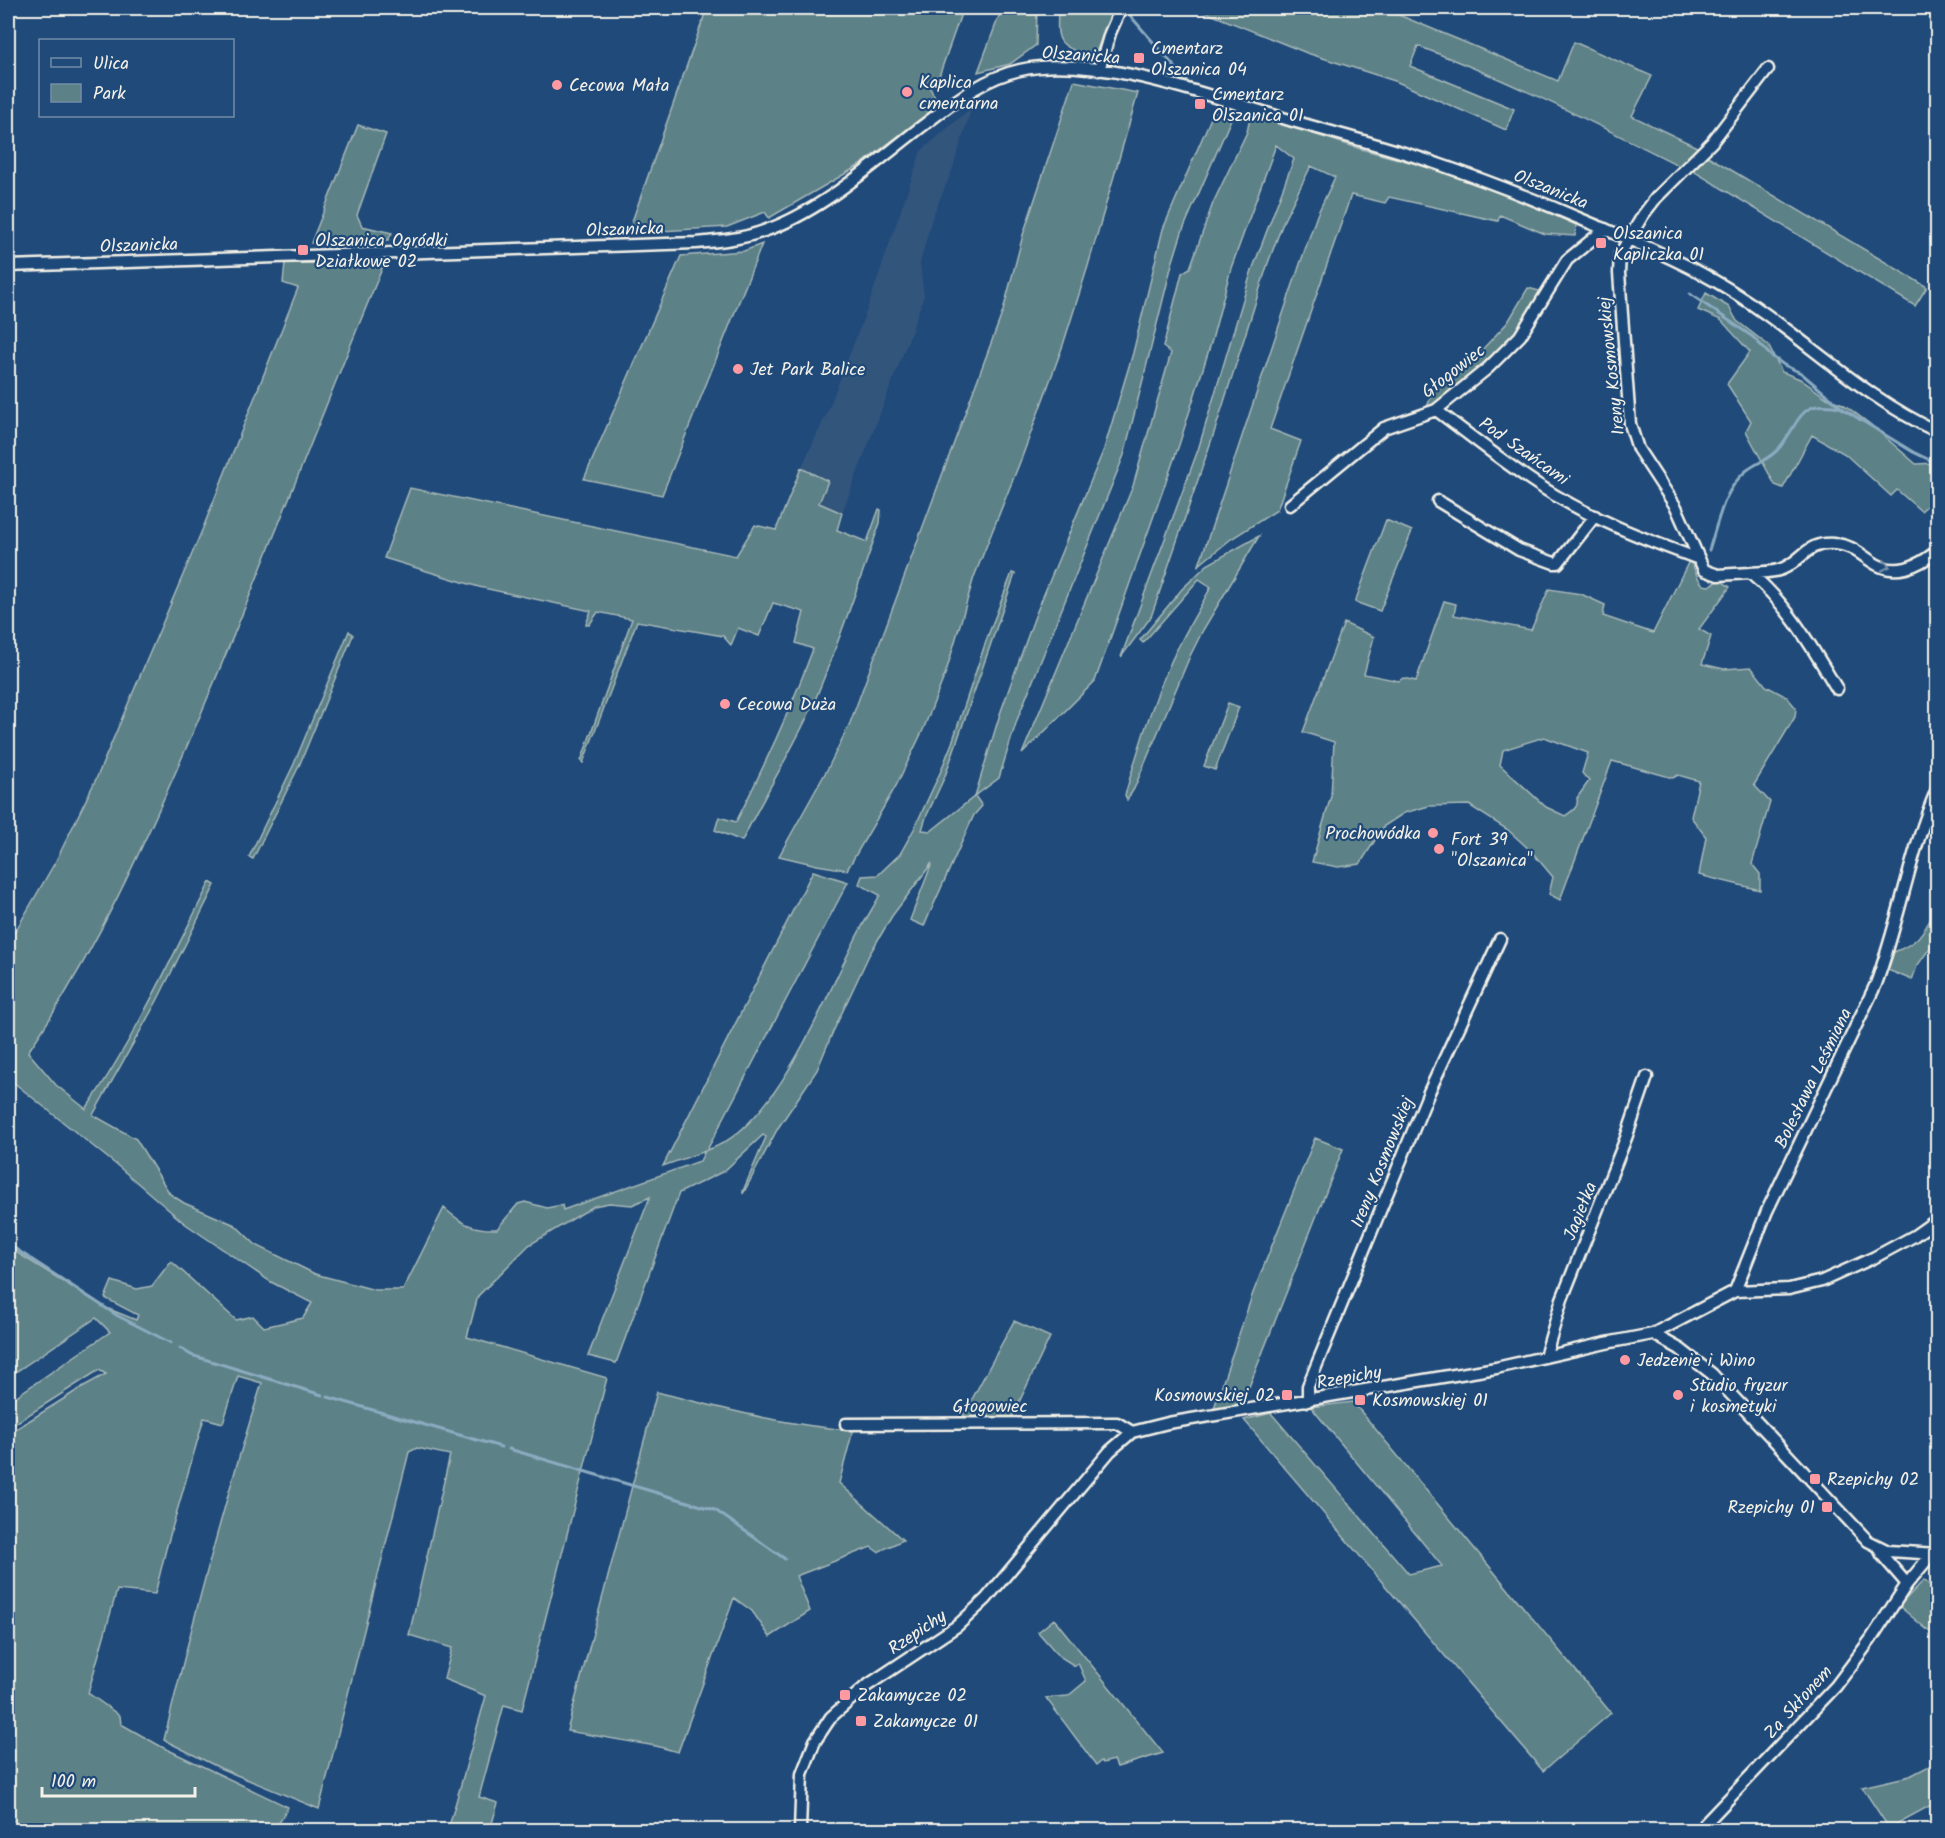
<svg xmlns="http://www.w3.org/2000/svg" width="1945" height="1838" font-family="Kalam,sans-serif">
<style>
.built{fill:#32547c}
.green{fill:#5c8187;stroke:#a8b9b8;stroke-width:1.5;fill-rule:evenodd}
.lines{fill:none;stroke-linecap:round;stroke-linejoin:round}
.stream{stroke:#8cabc0;stroke-width:3}
.minor-casing{stroke:#f4f1e8;stroke-width:15}
.minor{stroke:#1f4a7a;stroke-width:10}
.oneway{stroke:#748da6}
.poi-dot{fill:#ff9aa2;stroke:#1f4a7a;stroke-width:2}
.labels{text-anchor:middle;stroke-width:4.5;stroke-linejoin:round;paint-order:stroke}
.poi-label{font-size:18px;fill:#f4f1e8;stroke:#1f4a7a;text-anchor:start}
.street-label{font-size:18px;fill:#f4f1e8;stroke:#1f4a7a}
</style>
<rect width="100%" height="100%" fill="#1f4a7a"/>
<filter id="ink" filterUnits="userSpaceOnUse"><feTurbulence type="fractalNoise" baseFrequency=".0167" numOctaves="2"/><feDisplacementMap in="SourceGraphic" scale="12" xChannelSelector="R" yChannelSelector="G"/><feConvolveMatrix kernelMatrix="1 2 1 2 8 2 1 2 1" color-interpolation-filters="sRGB"/></filter>
<g filter="url(#ink)">
<path class="built" d="M972 107 952 171 932 218 920 264 924 296 911 333 842 513 819 503 828 481 801 468 826 415 867 309 921 151Z"/>
<path class="green" d="M707 8H963L938 79 930 88 939 105 860 165 769 218 765 212 727 227 628 233Z
M1002 8H1037L1036 45 1010 64 978 72Z
M1058 8H1115L1095 54 1087 56C1055 43 1057 41 1058 8Z
M1195 8H1382L1558 81 1574 42 1652 76 1632 116 1701 149 1680 166C1594 123 1509 80 1418 46L1410 66 1514 109 1506 130 1395 81 1307 53Z
M1074 81 1138 93 1088 266 1063 345 1022 457 974 577 946 672 923 730 896 786 847 870 817 865 779 856 828 768 850 723 1003 311 1023 235Z
M1214 111 1231 119 1182 232 1172 264 1124 455 1017 720 999 778 975 796 982 806 974 815 924 926 910 920 932 863 892 916 869 955 832 1034 817 1070 778 1128 743 1194V1191L766 1137 763 1135 724 1171 679 1193 616 1363 588 1356 650 1197 632 1205 609 1203 594 1206 529 1245 478 1296 467 1337 607 1378 522 1710 504 1705 479 1797 498 1803 490 1830H448L486 1696 444 1679 452 1648 409 1635 450 1455 417 1448 409 1452 319 1809 222 1769 164 1740C193 1620 224 1501 262 1383L238 1376 223 1423 204 1418 166 1549 155 1594 117 1590 88 1693 120 1716 121 1724 162 1747 288 1807 275 1830H8V1434L84 1386 106 1374 99 1370 8 1428V1402L110 1332 96 1318 8 1377V1247L104 1307 136 1320 138 1315 105 1298 112 1281 137 1289 152 1286 171 1261 236 1320 253 1316 264 1327 303 1318 312 1303 271 1282 184 1223 119 1167 8 1078V944L57 859 97 777 203 528 298 288 283 283 285 263 384 264C319 419 260 576 194 730 146 841 96 952 28 1052L56 1085 86 1109C135 1038 171 959 210 882L215 885 157 1001 93 1115 136 1139 170 1194 184 1203 235 1225 256 1245 315 1274 375 1290H403L444 1208C462 1224 473 1230 497 1229L518 1204 525 1202 547 1208 562 1205 563 1210 700 1161 705 1151 663 1166 813 871 848 882 707 1150C774 1130 823 1002 853 944 861 927 871 911 880 895L859 884 862 876 878 875 900 854 914 829 940 773 952 743 987 638 1012 573 1015 574 945 776 926 817 922 830 931 831 975 796 1000 714 1035 616 1104 449 1133 353 1163 229Z
M1251 114 1361 149 1436 169 1508 194 1576 225 1575 236 1545 234 1500 215 1498 221 1389 197 1385 203 1351 195 1270 429 1301 441 1277 510 1231 539 1199 565 1290 293 1317 215 1335 177 1311 166 1284 220 1268 263 1216 427 1151 617 1121 657 1198 450 1251 273 1294 159 1276 145 1231 268 1212 340 1179 445 1095 681 1022 754 1133 486 1171 353 1163 347 1182 273 1190 268 1213 203 1247 132Z
M358 125 386 134 357 215 362 226 392 233 388 240 311 243Z
M1706 155 1927 287 1915 306 1690 169Z
M762 244 662 495 584 479 681 256 744 251Z
M1528 288 1543 292 1526 334 1442 411 1427 407 1434 388 1478 354 1508 322Z
M1706 293 1729 307 1737 321 1768 345 1782 372 1800 379 1827 398 1843 404 1870 424 1916 464 1936 463 1937 497 1921 511 1897 490 1891 496 1845 454 1812 435 1783 488 1775 485 1746 431 1751 421 1727 384 1750 352 1721 320 1698 310Z
M801 468 828 481 819 503 842 513 837 530 867 542 879 509 881 510 880 523C858 584 838 647 812 707 791 753 764 795 742 841L715 830 719 817 736 822C765 765 791 709 813 649L796 643 804 612 773 603 759 636 738 628 731 645 723 636 637 621 583 763 581 761 632 619 598 612 589 625 586 624 591 611 479 587 384 558 410 488 736 556 755 525 776 530Z
M1386 520 1412 531 1380 611 1355 602Z
M1259 536 1203 630 1190 656 1134 789 1127 800 1125 795C1138 750 1151 706 1170 664 1182 637 1197 613 1211 587L1199 579 1143 643 1140 640 1182 589 1207 565Z
M1690 559 1698 578 1703 585 1709 586 1720 580 1730 587 1699 629 1711 636 1702 664 1724 669 1751 667 1766 686 1787 697 1796 708 1795 717 1754 785 1770 802 1752 864 1760 874V890L1699 875 1706 837 1691 817 1699 781 1678 775 1673 778 1612 761 1560 900 1549 894 1553 877 1531 851 1508 830 1469 805 1429 806 1404 813 1384 826 1360 864 1338 867 1312 862 1331 796 1334 742 1303 732 1344 623 1374 637 1364 674 1399 681 1403 678 1416 681 1444 601 1456 604 1454 615 1531 630 1549 589 1581 594 1605 605 1603 616 1653 633ZM1544 737 1588 753 1582 773 1589 781 1577 798C1579 808 1572 811 1565 816L1546 807 1500 765 1503 750Z
M349 631 353 635 299 766 253 859 249 857 294 764Z
M1228 703 1239 707 1215 770 1204 766Z
M1937 909V938L1917 966 1912 980 1888 970 1894 952C1922 941 1922 932 1937 909Z
M1315 1138 1343 1149 1241 1407 1213 1411 1253 1293Z
M1014 1321 1050 1337 1012 1417 963 1416Z
M657 1392C721 1408 786 1426 853 1430L839 1483 903 1540 878 1552 871 1547 796 1576 810 1611 770 1637 752 1611 734 1598 678 1752 656 1746 567 1731Z
M1353 1402 1611 1713 1543 1771 1244 1420 1271 1413 1409 1574 1442 1566 1311 1407Z
M1924 1580 1937 1592V1638L1899 1606Z
M1054 1619 1163 1753 1117 1767 1114 1760 1103 1763 1101 1761 1096 1765 1046 1698 1068 1696 1086 1681 1078 1663 1075 1666 1059 1656 1038 1632Z
M1937 1762V1815L1933 1804 1889 1828 1862 1787 1910 1776Z"/>
<g class="lines">
<path class="stream" d="M1127 12 1187 81
M1690 294 1753 337 1770 355 1784 365 1801 373 1843 409 1913 452 1936 463
M1709 550C1718 523 1723 490 1746 471 1757 462 1771 459 1780 447 1802 419 1799 398 1843 408
M8 1244 118 1316 171 1343
M180 1348 191 1355 322 1395
M328 1397 501 1447
M509 1449 715 1510 785 1559"/>
<defs>
<path id="minor" d="M1768 69 1712 142 1656 198 1643 215 1620 254 1619 273 1630 424 1638 449 1676 507 1704 570 1718 575 1750 573C1787 603 1813 649 1837 689
M1099 70 1110 33 1121 8
M8 266 696 243C720 241 742 239 764 231 823 211 876 161 925 124 954 102 983 78 1020 70 1095 54 1204 94 1276 116 1329 132 1383 145 1435 163 1488 181 1539 201 1590 223 1633 241 1675 258 1715 281 1794 326 1855 394 1938 432
M1436 410C1470 435 1504 463 1540 486 1589 518 1644 539 1699 559
M1438 501 1519 550 1554 563H1558L1595 516
M1290 505 1384 428 1436 410 1488 368 1520 336 1567 260 1605 229
M1750 573C1761 572 1776 573 1786 567 1805 557 1808 542 1834 544 1849 544 1859 553 1871 561 1894 578 1919 566 1938 550
M1735 1291 1789 1289 1822 1281 1875 1257 1914 1236 1938 1219
M1653 1334 1680 1349 1712 1374 1868 1541 1888 1551 1938 1554
M1545 1357 1562 1299 1626 1138 1647 1077
M1308 1401V1386L1429 1092 1500 939
M846 1424 1110 1423H1117L1132 1432
M1878 1547 1882 1555 1907 1584
M800 1830 802 1774 815 1741 831 1717 865 1687 957 1626 986 1599 1110 1451 1132 1432 1168 1423 1496 1368 1606 1343 1653 1334 1735 1291 1767 1211 1876 984C1900 919 1910 850 1938 787
M1699 1830 1836 1686 1871 1639 1907 1584 1931 1555"/>
</defs>
<use href="#minor" class="minor-casing"/>
<use href="#minor" class="minor"/>
</g>
<defs><path id="oneway-chevron" d="M-2-3.5L2.5 0L-2 3.5" fill="none" stroke-width="1.6" stroke-linecap="round" stroke-linejoin="round" transform="scale(1.5)"/></defs>
<use class="oneway" href="#oneway-chevron" transform="translate(1886 566) rotate(12)"/>
</g>
<g class="poi-dot">
<rect x="1133" y="52" width="12" height="12" rx="3"/>
<circle cx="557" cy="85" r="6"/>
<circle cx="907" cy="92" r="6"/>
<rect x="1194" y="98" width="12" height="12" rx="3"/>
<rect x="1595" y="237" width="12" height="12" rx="3"/>
<rect x="297" y="244" width="12" height="12" rx="3"/>
<circle cx="738" cy="369" r="6"/>
<circle cx="725" cy="704" r="6"/>
<circle cx="1433" cy="833" r="6"/>
<circle cx="1439" cy="849" r="6"/>
<circle cx="1625" cy="1360" r="6"/>
<rect x="1281" y="1389" width="12" height="12" rx="3"/>
<circle cx="1678" cy="1395" r="6"/>
<rect x="1354" y="1394" width="12" height="12" rx="3"/>
<rect x="1809" y="1473" width="12" height="12" rx="3"/>
<rect x="1821" y="1501" width="12" height="12" rx="3"/>
<rect x="839" y="1689" width="12" height="12" rx="3"/>
<rect x="855" y="1715" width="12" height="12" rx="3"/>
</g>
<g class="labels">
<g class="poi-label">
<text x="1151" y="54">Cmentarz<tspan x="1151" dy="21">Olszanica 04</tspan></text>
<text x="919" y="88">Kaplica<tspan x="919" dy="21">cmentarna</tspan></text>
<text x="569" y="91">Cecowa Mała</text>
<text x="1212" y="100">Cmentarz<tspan x="1212" dy="21">Olszanica 01</tspan></text>
<text x="1613" y="239">Olszanica<tspan x="1613" dy="21">Kapliczka 01</tspan></text>
<text x="315" y="246">Olszanica Ogródki<tspan x="315" dy="21">Działkowe 02</tspan></text>
<text x="750" y="375">Jet Park Balice</text>
<text x="737" y="710">Cecowa Duża</text>
<text x="1421" y="839" text-anchor="end">Prochowódka</text>
<text x="1451" y="845">Fort 39<tspan x="1451" dy="21">"Olszanica"</tspan></text>
<text x="1637" y="1366">Jedzenie i Wino</text>
<text x="1690" y="1391">Studio fryzur<tspan x="1690" dy="21">i kosmetyki</tspan></text>
<text x="1275" y="1401" text-anchor="end">Kosmowskiej 02</text>
<text x="1372" y="1406">Kosmowskiej 01</text>
<text x="1827" y="1485">Rzepichy 02</text>
<text x="1815" y="1513" text-anchor="end">Rzepichy 01</text>
<text x="857" y="1701">Zakamycze 02</text>
<text x="873" y="1727">Zakamycze 01</text>
</g>
<g class="street-label">
<text transform="translate(1081 55) rotate(4)" y="6">Olszanicka</text>
<text transform="translate(1551 189) rotate(22)" y="6">Olszanicka</text>
<text transform="translate(625 229) rotate(-2)" y="6">Olszanicka</text>
<text transform="translate(139 245) rotate(-2)" y="6">Olszanicka</text>
<text transform="translate(1611 366) rotate(-96)" y="6">Ireny Kosmowskiej</text>
<text transform="translate(1453 371) rotate(-38)" y="6">Głogowiec</text>
<text transform="translate(1524 451) rotate(35)" y="6">Pod Szańcami</text>
<text transform="translate(1813 1078) rotate(-64)" y="6">Bolesława Leśmiana</text>
<text transform="translate(1382 1162) rotate(-68)" y="6">Ireny Kosmowskiej</text>
<text transform="translate(1580 1211) rotate(-68)" y="6">Jagiełka</text>
<text transform="translate(1349 1377) rotate(-10)" y="6">Rzepichy</text>
<text x="990" y="1412">Głogowiec</text>
<text transform="translate(917 1632) rotate(-34)" y="6">Rzepichy</text>
<text transform="translate(1798 1702) rotate(-48)" y="6">Za Skłonem</text>
</g>
</g>
<rect width="1945" height="1838" fill="none" stroke="#1f4a7a" stroke-width="30"/>
<rect x="15" y="15" width="1915" height="1808" fill="none" stroke="#f4f1e8" stroke-width="2" filter="url(#ink)"/>
<rect x="39" y="39" width="195" height="78" fill="#1f4a7a" stroke="#748da6" stroke-width="1.5"/>
<rect x="51" y="58" width="30" height="9" fill="#1f4a7a" stroke="#748da6" stroke-width="1.5"/>
<text x="93" y="69" font-size="18" fill="#f4f1e8">Ulica</text>
<rect x="51" y="84" width="30" height="18" fill="#5c8187" stroke="#748da6" stroke-width="1.5"/>
<text x="93" y="99" font-size="18" fill="#f4f1e8">Park</text>
<path d="M42 1787v9h153v-9" fill="none" stroke="#f4f1e8" stroke-width="3"/>
<text x="51" y="1787" font-size="18" fill="#f4f1e8" stroke="#1f4a7a" stroke-width="4.5" paint-order="stroke">100 m</text>
</svg>
